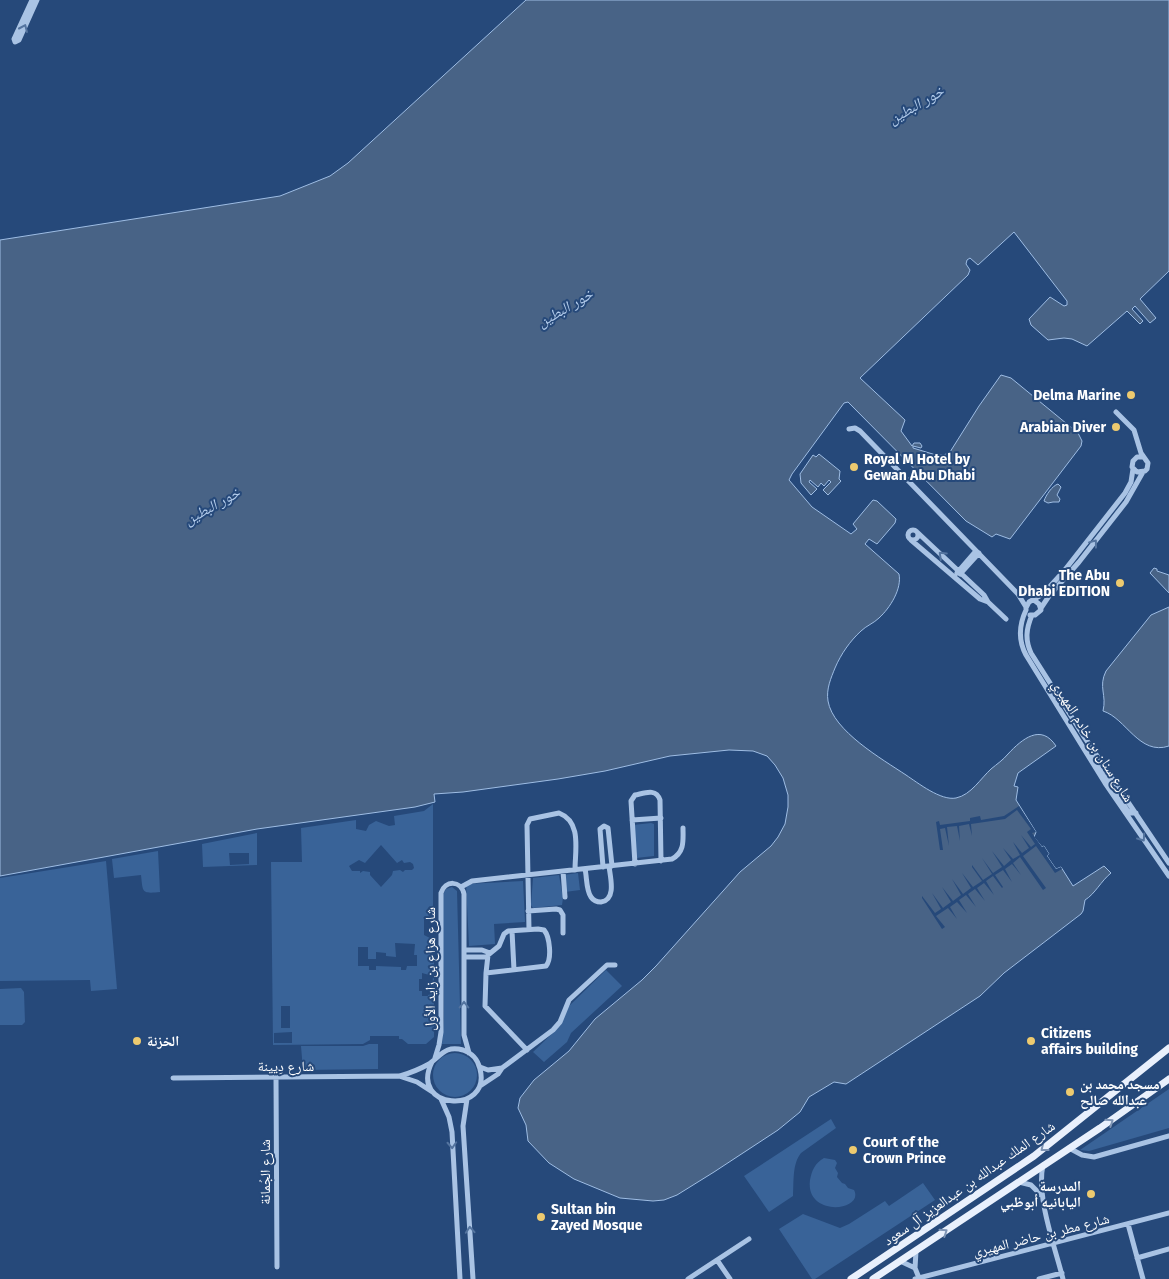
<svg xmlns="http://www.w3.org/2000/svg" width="1169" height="1279" font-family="'Fira Sans','Noto Naskh Arabic',sans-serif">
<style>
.green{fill:#396398;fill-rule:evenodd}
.water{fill:#486386;stroke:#9ebde4}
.pier{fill:#26497a}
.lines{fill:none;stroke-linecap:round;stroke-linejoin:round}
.minor{stroke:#a9c3e4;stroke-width:5}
.major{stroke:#e9f0fc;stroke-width:7}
.oneway{stroke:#54749f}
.oneway2{stroke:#7e94b4}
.poi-dot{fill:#edca6f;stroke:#26497a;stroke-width:2}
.labels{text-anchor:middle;stroke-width:4;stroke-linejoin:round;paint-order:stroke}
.poi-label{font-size:14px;font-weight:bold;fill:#fff;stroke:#26497a;text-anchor:start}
.street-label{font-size:14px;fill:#fff;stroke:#26497a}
.water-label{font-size:15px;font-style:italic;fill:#b4cdec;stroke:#26497a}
</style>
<rect width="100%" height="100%" fill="#26497a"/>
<path class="green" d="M433 804V908L428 912 429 918 424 920V935L430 938 429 945 434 949V1037L426 1044H408L402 1039H399V1036H370V1040L363 1044 273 1045 271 862H302L301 828 356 820V829L366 831 369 825 376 821 389 826 395 825 394 816 424 811ZM381 845 397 863 402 860 404 863 410 862 413 864 414 868 412 870H405L403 872 400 870 393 871 392 875 381 887 370 875V872L363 871 360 873V871H352L349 866 359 860 365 863ZM395 943 415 944 414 955H417V966H407L406 970H401V967L376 966V970H369V966H358V947H368V959H376V952L386 953V956L396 957ZM422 973 433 976 432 994 428 995V996H422V991H419V979H422ZM281 1006H290V1028H281ZM292 1032V1043H274V1033Z
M651 823 654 824V856L636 858 633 825Z
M257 833V865L203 867 202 844ZM229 853H249V864L230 865Z
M158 851 160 892C141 894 143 892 141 875L114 878 112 859Z
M106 861 117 989 91 991 90 980 0 981V878Z
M578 873 580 890 565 892 563 875Z
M559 875 563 898 562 905 533 908 531 905 533 878Z
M523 881 525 922 494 924 495 944 469 946 466 884Z
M452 887 457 891 461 1044H442L444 1019 442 896 446 889Z
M606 970 622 986 571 1033 567 1042 544 1062 533 1052 561 1025 568 1007Z
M21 988 24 992 25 1022 22 1025H0V989Z
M369 1044H378V1069L303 1070 301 1046H363Z
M433 1075a22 22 0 1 1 44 0a22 22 0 1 1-44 0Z
M1169 1089V1128L1089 1151 1080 1150Z
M831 1119 836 1128 801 1153C792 1164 794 1182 793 1196L769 1212 744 1176Z
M824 1158 835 1160 837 1163 835 1168 838 1173 837 1177 842 1183 845 1184 848 1188 854 1190C865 1211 805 1218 810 1180 812 1170 815 1163 824 1158Z
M923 1183 935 1200 815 1279H812L779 1229 803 1214 840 1228 849 1224 885 1201 889 1206Z"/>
<path class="water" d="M526 0H1169V271L1140 299 1156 318 1150 323 1135 306 1132 309 1143 321 1140 324 1127 311 1087 346 1072 339 1064 338 1048 340 1031 325 1029 319 1050 297 1064 306 1067 305V301L1014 232 978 265 970 258 967 260 966 264 970 270 968 275 860 378 905 420 901 431 912 446 914 443H920L922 446 921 448 913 446V448L936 455H944L950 452 979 406 1001 375 1011 378 1078 433 1082 441 1081 446 1010 539 996 534 992 537 966 521 848 402 844 403 792 474 789 480 812 507 851 534 857 529 853 524 873 500 877 501 896 519 895 523 877 544 869 539 865 544 899 574C902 589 890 608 879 618 874 623 866 626 861 631 850 641 841 654 835 668 831 678 826 689 828 701 833 731 882 759 906 775 918 783 941 801 956 798 971 795 981 778 991 769 997 764 1003 760 1008 754 1022 739 1041 723 1056 746L1018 773 1014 786 1018 787 1016 800 1036 832 1034 837 1042 847 1044 846 1049 854 1047 856 1056 869 1061 867 1073 886 1104 866 1111 873C1101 881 1095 894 1085 900L1083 911 1081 914 1004 973 980 996 846 1084 834 1082 809 1097 800 1112 778 1130 714 1172 677 1195 664 1200 653 1201 620 1198 574 1179 549 1163 528 1141 526 1125 518 1108 520 1098 534 1080 569 1051 595 1019 642 980 656 966 740 872 771 846 778 837 785 824 788 807V795L783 778 775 765 767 756 753 751 729 750 670 756 605 771 558 779 463 792 434 794 435 802 415 807 257 829 0 876V240L280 196 330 176 348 163Z
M819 454 840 471 839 479 841 481 828 495 823 490 831 482 829 480 824 486 821 483 818 487 810 480 809 482 817 489 811 495 801 483 800 474 813 455 816 457Z
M1058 484 1061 487 1057 495 1060 499 1059 502H1053L1048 503 1044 501C1046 495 1052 486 1058 484Z
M1154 568 1157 569V571L1169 575V593L1150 573Z
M1169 607V746C1139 756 1126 718 1103 711 1107 695 1098 687 1106 671L1151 615Z"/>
<path class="pier" d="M1019 806 1036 832 1032 833 1034 836 1042 847 1044 846 1049 854 1047 856 1056 869 1061 867 1062 869 1055 873 1036 846 1023 856 1046 888 1043 890 1020 857 1013 863 1021 875 1012 864 1005 869 1012 882 1003 870 995 875 1003 887 1002 888 993 876 986 881 994 895 984 883 977 888 985 901 975 889 968 894 976 907 966 895 959 900 967 913 957 902 950 907 957 919 948 908 936 916 945 927 942 929 922 898V896L935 913 941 909 932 893 943 908 951 902 942 887 953 901 961 895 952 879 963 894 971 888 962 873 973 887 982 881 972 867V865L983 880 992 874 982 858 993 873 1002 867 992 851 1004 866 1011 860 1003 848 1013 859 1020 855 1013 842 1022 853 1029 848 1021 835 1031 847 1035 844 1027 832 1031 829 1017 810 1005 819 971 824 972 836 969 824 959 826 960 841 957 826 947 827 949 846 945 828 940 829 943 850H940L936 822 939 821 940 825 970 821V818L980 816 981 820 1004 816Z"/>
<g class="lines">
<path class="minor" d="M32 0 14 39 15 42 19 40 37 0
M1116 412 1134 430 1141 453 1148 463 1147 469 1145 471 1137 472 1132 467 1133 461 1137 457H1143
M849 429 855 428 860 431 1018 594 1026 607
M908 535a5 5 0 1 1 10 0a5 5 0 1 1-10 0Z
M917 532 984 595 988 602
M911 540 980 599 988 602 1006 619
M957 573 976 551
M960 574 979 553
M1026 608 1029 602 1043 594 1064 571 1125 493 1131 482 1133 469
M1041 608 1049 596 1079 562 1126 502 1143 472
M1026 610C1019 625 1018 640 1026 655L1105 783 1169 876
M1030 615H1035L1041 610 1039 604 1034 600
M1032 615C1026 629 1025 640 1031 653L1083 735 1169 863
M1087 753 1095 759 1127 810 1130 813H1136
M632 820 661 818
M635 864 631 801 635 795C645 793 656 788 660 800L661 861
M603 867 600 829 604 826 608 828 612 866
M585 869C587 877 586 890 591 897 593 900 597 902 601 902 617 900 610 876 609 866
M563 871 565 897
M461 887 472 881 672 859C685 852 683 840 683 828
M528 911 556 909 560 910 563 915V933
M538 929 544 930C550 937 552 959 546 966L486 973 488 955 499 946 504 934 508 931Z
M529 930 527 825 530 819 559 813C582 822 575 850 575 870
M512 931 514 970
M464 950H482L490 953
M464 957H487
M486 973 485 1006 527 1050
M435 1058 439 1045 441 1032V893C445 880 461 880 464 894V1035L469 1053
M480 1067 488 1070 502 1068 553 1030 560 1022 569 1000 607 965H615
M400 1076C410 1073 420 1069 429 1064 441 1056 445 1045 463 1050 472 1053 478 1060 480 1069 492 1115 408 1110 432 1062
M276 1077 277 1267
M173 1078 399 1076 417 1082 434 1093
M480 1086 498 1074 502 1068
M441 1099 449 1117 452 1132 460 1279
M467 1099 463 1126 473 1279
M1069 1148 1082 1155 1094 1157 1169 1136
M1043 1165C1036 1197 1055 1247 1063 1279
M1019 1182 1031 1185 1041 1195
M1128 1224 1143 1279
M916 1251 915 1268 919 1278
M1137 1258 1169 1249
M717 1260 730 1279
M900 1261 915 1268
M688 1279 749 1239
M915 1279 1169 1213
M1039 1279 1062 1273"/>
<path class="major" d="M851 1279 1034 1156 1169 1048
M873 1279 1100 1128 1169 1079"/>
</g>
<defs><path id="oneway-chevron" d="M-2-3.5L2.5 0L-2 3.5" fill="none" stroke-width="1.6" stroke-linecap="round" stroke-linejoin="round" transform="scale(1.25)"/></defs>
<g class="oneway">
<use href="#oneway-chevron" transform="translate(24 28) rotate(-66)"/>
<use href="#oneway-chevron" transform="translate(1094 543) rotate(-53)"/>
<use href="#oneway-chevron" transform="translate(942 555) rotate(-137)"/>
<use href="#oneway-chevron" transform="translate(1142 838) rotate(55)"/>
<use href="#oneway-chevron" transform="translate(464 1005) rotate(-90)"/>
<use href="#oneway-chevron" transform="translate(452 1145) rotate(87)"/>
<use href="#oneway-chevron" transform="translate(470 1230) rotate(-94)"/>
</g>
<g class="oneway2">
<use href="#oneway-chevron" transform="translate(1110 1122) rotate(-34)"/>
<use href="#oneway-chevron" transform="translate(1044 1148) rotate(142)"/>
<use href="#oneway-chevron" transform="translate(944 1232) rotate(-34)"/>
</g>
<g class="poi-dot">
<circle cx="1131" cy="395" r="5"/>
<circle cx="1116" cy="427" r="5"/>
<circle cx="854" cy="467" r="5"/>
<circle cx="1120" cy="583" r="5"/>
<circle cx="137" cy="1041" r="5"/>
<circle cx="1031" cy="1041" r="5"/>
<circle cx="1070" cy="1092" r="5"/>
<circle cx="853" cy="1150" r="5"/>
<circle cx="1091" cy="1194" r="5"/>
<circle cx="541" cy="1217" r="5"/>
</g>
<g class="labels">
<g class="poi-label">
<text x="1121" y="400" text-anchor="end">Delma Marine</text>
<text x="1106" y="432" text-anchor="end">Arabian Diver</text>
<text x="864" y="464">Royal M Hotel by<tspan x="864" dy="16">Gewan Abu Dhabi</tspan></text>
<text x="1110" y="580" text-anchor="end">The Abu<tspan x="1110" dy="16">Dhabi EDITION</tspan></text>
<text x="1041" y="1038">Citizens<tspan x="1041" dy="16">affairs building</tspan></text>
<text x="147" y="1046">الخزنة</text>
<text x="1080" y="1089">مسجد محمد بن<tspan x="1080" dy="16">عبدالله صالح</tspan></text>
<text x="863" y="1147">Court of the<tspan x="863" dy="16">Crown Prince</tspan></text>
<text x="1081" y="1191" text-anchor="end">المدرسة<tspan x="1081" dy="16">اليابانيه أبوظبي</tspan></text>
<text x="551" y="1214">Sultan bin<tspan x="551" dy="16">Zayed Mosque</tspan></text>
</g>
<g class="street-label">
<text transform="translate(1093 741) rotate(58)" y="5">شارع سنان بن خادم المهيري</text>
<text transform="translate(430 969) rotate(-90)" y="5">شارع هزاع بن زايد الأول</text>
<text x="286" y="1071">شارع دِيينة</text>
<text transform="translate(265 1172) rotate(-90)" y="5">شارع الجُمانة</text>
<text transform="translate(969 1183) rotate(-35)" y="5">شارع الملك عبدالله بن عبدالعزيز آل سعود</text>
<text transform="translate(1041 1235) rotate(-14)" y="5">شارع مطر بن حاضر المهيري</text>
</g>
<g class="water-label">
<text transform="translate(916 105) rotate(-30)" y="5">خور البطين</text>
<text transform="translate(565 308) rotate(-30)" y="5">خور البطين</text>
<text transform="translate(212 506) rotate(-29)" y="5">خور البطين</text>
</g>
</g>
</svg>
